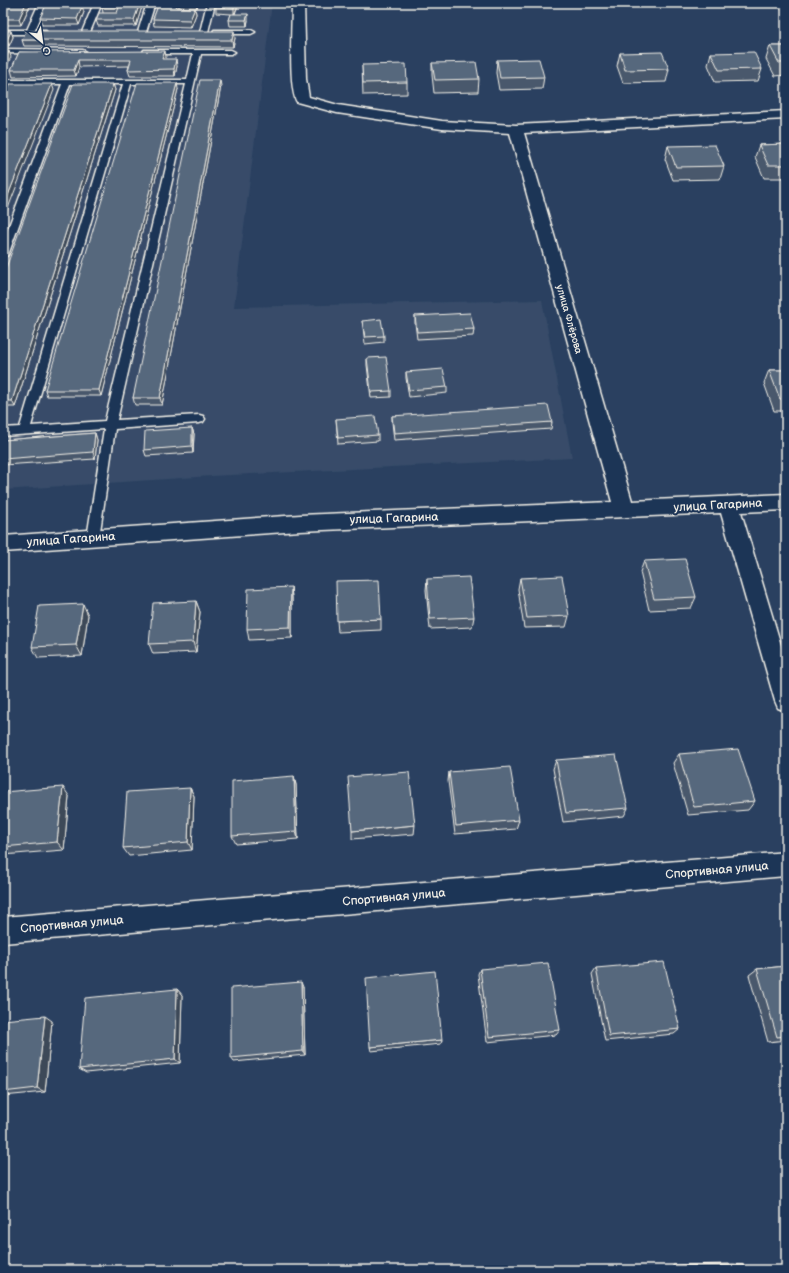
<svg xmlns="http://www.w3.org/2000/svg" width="789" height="1273" font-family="'Balsamiq Sans',sans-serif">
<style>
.built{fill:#374c69}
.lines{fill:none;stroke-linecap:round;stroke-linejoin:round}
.service-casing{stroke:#f4f1e8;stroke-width:3}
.minor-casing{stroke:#f4f1e8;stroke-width:3}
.service{fill:#1d3557;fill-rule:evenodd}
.minor{fill:#1d3557;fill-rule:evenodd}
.wall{fill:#4a596c;stroke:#f4f1e8}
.shaded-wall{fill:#3c4858;stroke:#f4f1e8}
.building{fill:#56677d;stroke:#f4f1e8}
.labels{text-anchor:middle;stroke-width:4;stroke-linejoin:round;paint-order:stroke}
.far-street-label{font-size:10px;fill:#f4f1e8;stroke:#1d3557}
.street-label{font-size:12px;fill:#f4f1e8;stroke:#1d3557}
</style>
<rect width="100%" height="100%" fill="#2a4060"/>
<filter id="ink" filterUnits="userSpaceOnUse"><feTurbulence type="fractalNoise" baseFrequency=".025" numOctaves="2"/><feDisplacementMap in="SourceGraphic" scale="8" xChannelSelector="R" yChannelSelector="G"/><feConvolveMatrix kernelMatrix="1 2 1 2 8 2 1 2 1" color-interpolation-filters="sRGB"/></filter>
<g filter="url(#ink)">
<path class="built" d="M3 3H272L234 307 542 300 572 458 212 476 3 490Z"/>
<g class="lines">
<defs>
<path id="service" d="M39 3H47L35 30H46V34H3V30H27Z
M94 3H102L90 32 86 34H83L82 32Z
M147 3H155L146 32 142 34 138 32Z
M207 3H215L208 32 204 34 200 32Z
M214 30H251L255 32 251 34H217L213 32Z
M3 49 83 50 87 52 83 54 3 53Z
M144 50H231L235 52 231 54H201L117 420 199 415 203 416 205 419 203 422 199 423 115 429 99 538 97 541 93 543 89 541 87 538 104 429 3 436V428L20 427 123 84H70L8 255 3 258V242L62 84H3V80H187L193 54H147L143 52ZM131 84H186L105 421 31 426Z"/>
<path id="minor" d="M292 3H304L306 79 309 97 338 105 442 121 516 125 786 111V119L524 133 632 501 786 494V510L741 512 786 662V711L778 708 775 701 721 513 300 531 3 552V536L300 515 612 502 510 133 442 129 337 113 297 102C288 89 292 22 292 3Z
M786 852V876L3 943V917Z"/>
</defs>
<use href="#service" class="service-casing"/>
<use href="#minor" class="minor-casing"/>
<use href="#service" class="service"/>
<use href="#minor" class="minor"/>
</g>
<path class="wall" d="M3 3H31L21 25H3Z
M47 3H69L68 6 84 12 79 25H42L40 18Z
M143 3 136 26H98L96 20 103 13 102 7Z
M159 3H198L197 8H195L196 14 191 27 154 26 153 19Z
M217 3H236L237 8 235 14 248 20 247 26H230L229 20 231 14 216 13V7Z
M3 31H11L13 37 9 46H3Z
M235 38 233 47 24 46 22 40Z
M770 46H786V75L775 76 766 59Z
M19 52 166 57 165 59 177 66 175 76H130L128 70 129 66 79 67 76 76 13 77 11 70Z
M620 53 669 69 666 82 623 83 617 66Z
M711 53 762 69 758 81 715 82 708 65Z
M497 60 544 77 542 89 499 90 496 73Z
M432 63 479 79 478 92 434 93 432 75Z
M362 65 407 82V94L363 95Z
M113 84 115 90 15 407H3V276Z
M221 86 162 405H135L133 398Z
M178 89 101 396H47L45 390Z
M786 144V178H764L755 157 759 145Z
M668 146 724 166 720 179 673 180 665 159Z
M415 316 474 329 473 336 417 339 415 323Z
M362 321 384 336V342L365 344 363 327Z
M367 358 391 391V397L371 398 367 365Z
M769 370H786V411H774L764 383Z
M406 372 447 387V393L409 397 406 378Z
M392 416 552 422 551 429 394 440 392 422Z
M336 419 378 435V441L338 444Z
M192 428 194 434 193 453 146 456 144 450Z
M95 433 97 440 95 459 3 465V440Z
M644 561 696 597 691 608 649 610 640 572Z
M520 578 569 616 566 627 524 628 518 589Z
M427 579 474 617 472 627 430 629 426 590Z
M291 587 292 598V638L249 640 247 629Z
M196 601 200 612 196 652 153 654 149 644Z
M88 615 82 656 38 658 32 647Z
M381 619V630L338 632 337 621Z
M679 754 755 801 748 810 688 815 673 763Z
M556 760 628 808 624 816 563 822 553 769Z
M449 772 519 820 516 829 455 834 448 781Z
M294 776 296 785 298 839 236 844 232 836Z
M190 788 194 796 192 850 129 856 123 848Z
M3 792 69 796 64 850 3 855Z
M415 825 414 834 352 839V831Z
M786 966V1040L768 1042 749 975 757 969Z
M596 968 680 1029 674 1034 605 1041 592 974Z
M480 969 560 1030 556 1035 487 1042 478 974Z
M303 987 305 1055 234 1062 231 1058Z
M177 989 182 995 180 1063 86 1073 79 1069Z
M3 1020 52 1021 45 1092 3 1096Z
M442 1040 441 1044 371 1051 370 1047Z
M734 1264 743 1265 744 1270H673V1265Z"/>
<path class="shaded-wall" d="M26 3H31L21 25 19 19Z
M65 3H69L65 12 64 6Z
M140 3H143L136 26 134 20Z
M178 3H179V8L176 7Z
M196 3H198L197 8Z
M236 3 237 8 234 14V8Z
M82 6 84 12 79 25 77 19Z
M195 8 196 14 191 27 190 20Z
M248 14V20L247 26 246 20Z
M11 31 13 37 9 46 7 40Z
M234 31 235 38 233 47 232 40Z
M9 51 11 57 3 74V64Z
M165 51 166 57 164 66 162 59Z
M176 59 177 66 175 76 174 69Z
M78 60 79 67 76 76 74 70Z
M220 80 221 86 162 405 160 398Z
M177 83 178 89 101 396 99 390Z
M52 84 54 90 3 221V208Z
M113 84 115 90 15 407 12 401Z
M192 428 194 434 193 453 192 446Z
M95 433 97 440 95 459 93 452Z
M291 587 292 598V638L290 627Z
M196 601 200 612 196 652 193 642Z
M83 604 88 615 82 656 76 645Z
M294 776 296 785 298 839 296 831Z
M63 787 69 796 64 850 57 842Z
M190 788 194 796 192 850 188 842Z
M301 982 303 987 305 1055 303 1051Z
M177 989 182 995 180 1063 175 1059Z
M45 1016 52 1021 45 1092 37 1088Z"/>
<path class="building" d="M3 3H26L19 19H3Z
M47 3H65L64 6H82L77 19 40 18Z
M103 3H140L134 20H96L99 13H117L119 7H102Z
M159 3H178L176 7 195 8 190 20 153 19Z
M217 3H236L234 8 216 7Z
M231 14H248L246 20H229Z
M3 31H11L7 40H3Z
M26 31H234L232 40H22Z
M770 46H786V63H779Z
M3 51H9L3 64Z
M165 51 162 59H176L174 69 128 70 131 60H78L74 70H11L19 52Z
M662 52 669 69 625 70 620 53Z
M754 52 762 69 719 70 711 53Z
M539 59 544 77 500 78 497 60Z
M476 62 479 79 435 80 432 63Z
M406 64 407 82 363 83 362 65Z
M200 80H220L160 398H133Z
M137 83H177L99 390H45Z
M10 84H52L3 208V100Z
M73 84H113L12 401H3V276Z
M786 144V165H768L759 145Z
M715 145 724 166 676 167 668 146Z
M470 313 474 329 417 332 415 316Z
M381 319 384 336 365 337 362 321Z
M386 357 391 391 371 392 367 358Z
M443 369 447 387 409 390 406 372Z
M769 370H786V399H780Z
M548 405 552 422 394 433 392 416Z
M375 416 378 435 338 438 336 419Z
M192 428V446L144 450 145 431Z
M95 433 93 452 3 459V440Z
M685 559 696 597 654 599 644 561Z
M562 576 569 616 527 618 520 578Z
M469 577 474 617 430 619 427 579Z
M379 580 381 619 337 621 336 581Z
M291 587 290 627 247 629 248 589Z
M196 601 193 642 149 644 153 603Z
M83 604 76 645 32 647 39 606Z
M738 749 755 801 694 807 679 754Z
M616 755 628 808 566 813 556 760Z
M510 767 519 820 456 826 449 772Z
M409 772 415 825 352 831 348 777Z
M294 776 296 831 232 836V781Z
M63 787 57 842 3 847V792Z
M190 788 188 842 123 848 127 792Z
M664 962 680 1029 609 1036 596 968Z
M548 963 560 1030 489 1037 480 969Z
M786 966V1036L777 1037 757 969Z
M435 971 442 1040 370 1047 366 978Z
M301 982 303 1051 231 1058V988Z
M177 989 175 1059 79 1069 85 998Z
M45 1016 37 1088 3 1092V1020Z
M743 1265 744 1270H680V1266Z"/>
</g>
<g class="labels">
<g class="far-street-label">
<text transform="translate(570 319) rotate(74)" y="4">улица Флёрова</text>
</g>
<g class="street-label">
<text transform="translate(718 505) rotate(-3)" y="4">улица Гагарина</text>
<text transform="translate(394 518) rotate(-2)" y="4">улица Гагарина</text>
<text transform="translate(71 539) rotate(-4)" y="4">улица Гагарина</text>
<text transform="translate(717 870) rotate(-5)" y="4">Спортивная улица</text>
<text transform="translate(394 897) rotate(-5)" y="4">Спортивная улица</text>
<text transform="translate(72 924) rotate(-5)" y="4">Спортивная улица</text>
</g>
</g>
<rect width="789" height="1273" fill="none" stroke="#1d3557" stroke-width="16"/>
<rect x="8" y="8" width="773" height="1257" fill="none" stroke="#f4f1e8" stroke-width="1.5" filter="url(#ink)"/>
<g transform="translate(42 42) rotate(151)" stroke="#1d3557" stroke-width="3" paint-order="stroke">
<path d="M0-3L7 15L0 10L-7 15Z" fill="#f4f1e8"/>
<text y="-6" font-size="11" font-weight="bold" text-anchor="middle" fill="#f4f1e8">С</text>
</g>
</svg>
